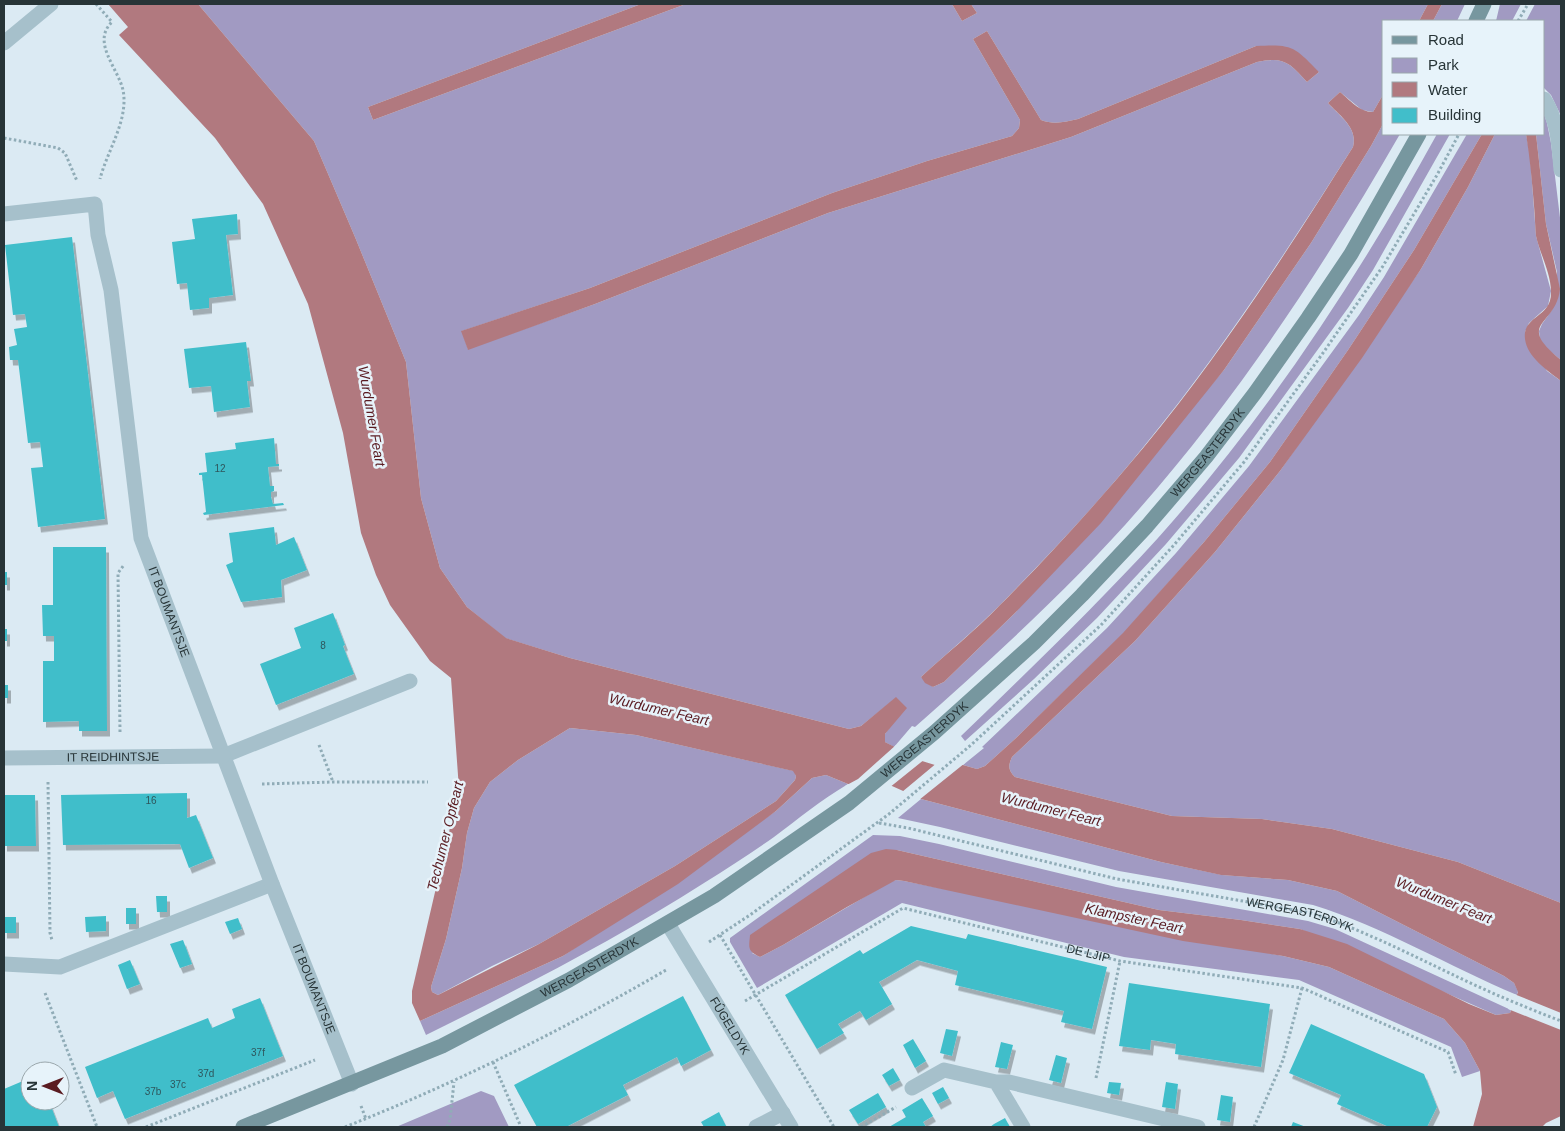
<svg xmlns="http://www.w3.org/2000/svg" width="1565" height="1131" font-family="Helvetica,sans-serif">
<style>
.green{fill:#a19ac2;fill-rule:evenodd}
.water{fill:#b1797f;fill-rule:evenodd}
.pier{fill:#dbeaf3}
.building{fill:#41beca;filter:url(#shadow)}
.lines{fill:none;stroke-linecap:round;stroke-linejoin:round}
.path{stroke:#90acb7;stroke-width:3;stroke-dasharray:2.5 2.5;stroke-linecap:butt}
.lane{stroke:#a6c0cb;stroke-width:15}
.street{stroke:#a6c0cb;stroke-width:15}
.secondary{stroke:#77979f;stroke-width:15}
.labels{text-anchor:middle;stroke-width:5;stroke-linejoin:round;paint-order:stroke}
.number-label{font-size:10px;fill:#2e565c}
.street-label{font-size:12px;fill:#273437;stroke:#e7f3fa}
.water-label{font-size:14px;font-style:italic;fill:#5a1b21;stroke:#e7f3fa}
</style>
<defs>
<filter id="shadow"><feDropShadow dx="3" dy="5.5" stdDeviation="0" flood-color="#0004"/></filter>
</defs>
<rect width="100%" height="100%" fill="#dbeaf3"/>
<path class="green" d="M198 4H641L368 107 373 120 686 4H952L962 21 977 13 971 4H1428L1419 21H1384V93L1373 112 1362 110 1340 92 1328 103C1339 116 1358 127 1353 147 1288 249 1222 351 1145 445 1100 501 1050 554 1000 605 975 630 947 653 921 677L933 687 944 682 1015 613 1224 370 1311 243 1371 146 1384 122V134H1400C1324 266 1240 394 1140 508 1071 587 993 658 915 727L912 726 894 747 885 742V734L890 727 896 698 861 726 849 729 570 658 505 638 467 607 440 568 421 498 406 362 355 237 314 141ZM987 31 1041 120C1054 125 1065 122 1078 119L1256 46 1319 72 1307 82C1290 63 1284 56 1257 62L1071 137 828 213 595 304 468 349 462 331 590 288 832 193 927 161 1012 136 1019 128 1020 120 973 39Z
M1442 4H1465L1457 21H1433Z
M1500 4H1521L1512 21H1496Z
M1535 4H1561V116L1551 95 1544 88V21H1526Z
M1544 114 1547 123 1551 143 1561 226V360L1546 348 1540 341 1539 331 1542 324 1552 310 1557 272 1546 224 1536 134H1544Z
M1437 134H1450L1373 270 1348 308 1239 458 1166 544 1097 618 1034 679 965 741 961 736C1028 671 1095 607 1158 538 1268 415 1358 278 1437 134Z
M1467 134H1482L1414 250 1348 350 1270 462 1204 542 1124 633 1016 738 985 766 977 769 963 765 984 748 982 747 1107 628 1176 553 1249 466 1359 315 1384 277Z
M1495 134H1526L1530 155 1536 236 1551 291 1548 306 1529 323 1525 332 1547 371 1561 381V903L1458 862 1332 829 1262 819 1172 816 1015 777C1008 770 1008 766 1012 757L1135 641 1215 552 1280 471 1421 269 1468 187Z
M570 728 636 735 794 771 796 776 795 780 776 801 675 866 539 944 492 966 438 995 432 992 431 987 446 939 462 868 467 833 474 808 490 782 518 760Z
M826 775 848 784C821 800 798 819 774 837 751 853 728 868 704 883 615 940 521 988 426 1035L420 1021 563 956 776 811 812 778Z
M921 799 1161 862 1222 875 1288 880 1337 891 1504 976 1514 983 1518 991 1517 995C1448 966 1384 927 1313 905L1119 871 940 827 898 818Z
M873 835 900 836 939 844 1116 887 1308 921 1335 929 1511 1010 1510 1013 1496 1015 1300 929 1241 920 1159 910 897 850 752 953 760 957 783 945 890 882 896 880 904 881 1283 956 1329 967 1444 1019 1465 1043 1480 1071 1462 1077 1451 1047 1299 980 1124 957 902 903 757 988 730 942V938Z
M481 1091 494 1096 509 1127H396Z"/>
<path class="water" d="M108 4H198L314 141 355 237 406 362 421 498 440 568 467 607 506 638 570 658 849 729 861 726 896 697 907 708 885 734V742L922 761 935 765H963L977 769 985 766 1016 738 1123 633 1204 542 1270 462 1348 350 1414 250 1482 134H1495L1468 187 1421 269 1362 358 1280 471 1215 552 1135 641 1012 757C1008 766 1008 770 1015 777L1172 816 1262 819 1332 829 1458 862 1561 903V1116L1546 1123 1542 1127H1473L1482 1094 1480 1071 1465 1043 1444 1019 1329 967 1283 956 1183 941 904 881 896 880 847 907 783 945 760 957C747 951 749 948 750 935L871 853 886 849 897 850 1159 910 1241 920 1300 929 1347 944 1469 1004 1496 1015 1510 1013 1518 992 1514 983 1504 976 1337 891 1288 880 1221 875 1161 862 921 799 892 786 848 784 826 775 812 778 776 811 678 884 563 956 420 1021 412 1003V991L459 789 451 678 430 661 390 605 376 575 361 533 343 433 308 304 263 204 215 138 119 35 128 27ZM570 728 636 735 793 771 796 776 795 780 776 801 675 866 539 944 438 995 432 992 431 987 446 939 462 868 467 833 474 808 490 782 518 760Z
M641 4H686L373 120 368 107Z
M952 4H971L977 13 962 21Z
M1428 4H1442L1433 21H1419Z
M987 31 1041 120C1054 125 1065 122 1078 119L1256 46C1292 44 1294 46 1319 72L1307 82C1290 63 1284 56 1257 62L1071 137 828 213 595 304 468 350 461 331 590 288 832 193 927 161 1012 136 1019 128 1020 120 973 39Z
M1340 92C1350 100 1359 112 1373 112L1384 93V122L1371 146 1311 243 1224 370 1101 523 1015 613 944 682 933 687 925 683 921 677C947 653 975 631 999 606 1050 555 1098 502 1144 447 1222 353 1288 250 1353 147 1358 128 1340 116 1328 103Z
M1526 134H1536L1546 224 1560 289C1556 327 1514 322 1561 360V381C1548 371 1527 357 1525 339 1522 315 1552 318 1551 292 1551 273 1540 254 1536 236 1535 227 1535 216 1534 206 1532 182 1530 158 1526 134Z"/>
<path class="pier" d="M896 745 925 759 889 788 845 786 858 779Z
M938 762 965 763 919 800 902 792Z
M1514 994 1561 1013V1030L1508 1009Z"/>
<path class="building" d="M237 214 238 234 226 235 233 295 209 298V308L190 310 187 283 177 284 172 242 195 239 192 219Z
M72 237 105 519 38 527 31 468 43 467 40 442 28 443 18 360H10L9 347 17 345 14 329 27 327 25 314 13 315 5 245Z
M246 342 251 381H247L250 407 214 412 211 386 189 388 184 349Z
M274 438 276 464H279V466L268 467 270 486H274V491L271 492V497L273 504 283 503 284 505 204 515 203 513 206 512 202 475H199V473L207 472 205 453 236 449 235 443Z
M274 527 276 545 294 537 307 570 281 580 282 597 241 602 226 565 233 562 229 533Z
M53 547H106L107 731H79V721L43 722V661H54V636H43L42 605H53Z
M4 572H7V585H4Z
M333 613 345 645 343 646 354 674 276 705 260 664 301 648 294 628Z
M4 629H7V641H4Z
M4 685H8V698H4Z
M187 793V818L196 815 213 858 189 868 180 844 63 845 61 795Z
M4 795H35L36 846H4Z
M156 896H167V912H157Z
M126 908H136V924H126Z
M106 916V931L86 932 85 917Z
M4 917H16V933H4Z
M238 918 242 929 230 934 225 922Z
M911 926 966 939 968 934 1107 967 1092 1029 1061 1022 1064 1011 955 985 958 971 917 960 879 982 892 1004 866 1020 860 1011 838 1024 844 1033 817 1049 785 995 860 950 863 954Z
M183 940 192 964 180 968 170 944Z
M130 960 140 984 127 989 118 965Z
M1129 983 1270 1004 1261 1067 1175 1054 1176 1044 1151 1040 1150 1050 1119 1046Z
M683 996 711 1050 681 1066 677 1057 623 1085 628 1095 566 1127H537L514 1085Z
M260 998 283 1056 125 1119 113 1091 97 1098 85 1067 208 1018 212 1028 235 1018 232 1009Z
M1311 1024 1424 1074 1437 1107 1427 1127H1389L1337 1104 1341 1095 1289 1073Z
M946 1029 958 1031 952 1056 940 1053Z
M913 1039 926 1061 915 1068 903 1045Z
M1001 1042 1013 1045 1007 1069 995 1067Z
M1056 1055 1067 1058 1061 1083 1049 1080Z
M52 1064 55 1071H35Z
M893 1068 900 1080 889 1086 882 1075Z
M30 1078V1101H49L59 1127H4V1089Z
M1109 1082 1121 1083 1119 1095 1107 1093Z
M1166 1082 1178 1084 1175 1109 1162 1107Z
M60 1084 64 1094 60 1096Z
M943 1087 949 1098 938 1104 932 1093Z
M878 1093 886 1107 858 1124 849 1110Z
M1221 1095 1233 1097 1230 1122 1217 1120Z
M922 1098 933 1116 923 1122 926 1127H889L906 1117 902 1110Z
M719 1112 726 1126 704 1127 701 1122Z
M1005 1118 1010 1127H990L994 1124Z
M1293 1122 1306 1127H1291Z"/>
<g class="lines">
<g class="path">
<path d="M96 4 112 22C91 42 118 68 123 90 129 120 107 151 100 179"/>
<path d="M1518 21 1528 4"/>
<path d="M4 138 58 148 65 153 77 181"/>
<path d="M120 732 118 573 124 565"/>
<path d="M319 745 333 782"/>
<path d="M48 782 50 933 52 940"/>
<path d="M262 784 333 782H428"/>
<path id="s1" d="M879 823 908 828 1117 879 1311 913C1376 934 1435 968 1497 995 1518 1004 1540 1013 1561 1021"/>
<path d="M720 935 834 1127"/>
<path d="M709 942 750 915 889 814 971 745 1101 625 1174 545 1244 462 1323 353 1383 266 1437 175 1459 134"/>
<path d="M45 993 97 1127"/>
<path id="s2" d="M745 1001 903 908 1120 961 1302 988 1448 1052 1456 1075"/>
<path d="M493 1062 521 1127"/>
<path d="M1096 1078 1120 961"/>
<path d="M361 1106 366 1119"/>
<path d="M146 1127 315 1060"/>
<path d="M345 1127C456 1083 563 1030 666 970"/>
<path d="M447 1127 450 1120 454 1082"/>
<path d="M861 1127 896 1107"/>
<path d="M1254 1127 1283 1060 1302 988"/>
</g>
<path class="lane" d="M223 756 410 681
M4 964 60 967 272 884
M996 1082 1023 1127
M912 1088 944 1070 996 1082H1009L1198 1127
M756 1127 783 1113"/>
<g class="street">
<path d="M4 43 51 4"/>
<path d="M1544 99C1558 120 1559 145 1561 170"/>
<path id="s3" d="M4 214 95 204 98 235 111 290 141 538 272 884 352 1084"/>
<path id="s4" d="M4 758 223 756"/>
<path id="s5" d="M668 924 791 1127"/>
</g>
<g class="secondary">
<path d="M1476 21 1484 4"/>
<path id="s6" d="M243 1127 442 1046 569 980 714 896 849 803 935 732 1034 643 1082 595 1147 526 1206 457 1255 393 1308 318 1351 254 1419 134"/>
</g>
</g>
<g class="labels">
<g class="number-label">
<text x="220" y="472">12</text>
<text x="323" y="649">8</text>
<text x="151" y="804">16</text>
<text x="258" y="1056">37f</text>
<text x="206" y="1077">37d</text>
<text x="178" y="1088">37c</text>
<text x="153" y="1095">37b</text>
</g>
<g class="street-label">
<text dy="4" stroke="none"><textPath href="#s6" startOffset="1192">WERGEASTERDYK</textPath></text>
<text dy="4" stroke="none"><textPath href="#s3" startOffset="508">IT BOUMANTSJE</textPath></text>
<text dy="4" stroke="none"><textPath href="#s6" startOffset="788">WERGEASTERDYK</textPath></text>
<text dy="4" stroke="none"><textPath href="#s4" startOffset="109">IT REIDHINTSJE</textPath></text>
<text dy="4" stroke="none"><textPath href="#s1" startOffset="431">WERGEASTERDYK</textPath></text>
<text dy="4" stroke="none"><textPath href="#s2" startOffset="374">DE LJIP</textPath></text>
<text dy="4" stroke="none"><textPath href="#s6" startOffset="382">WERGEASTERDYK</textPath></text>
<text dy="4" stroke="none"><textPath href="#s3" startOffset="912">IT BOUMANTSJE</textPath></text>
<text dy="4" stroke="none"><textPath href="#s5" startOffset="119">FÛGELDYK</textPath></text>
</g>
<g class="water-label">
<text transform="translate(372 416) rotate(80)" y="5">Wurdumer Feart</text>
<text transform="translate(659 709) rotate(13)" y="5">Wurdumer Feart</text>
<text transform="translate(1051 809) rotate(14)" y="5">Wurdumer Feart</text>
<text transform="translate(445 836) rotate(-76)" y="5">Techumer Opfeart</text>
<text transform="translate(1444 900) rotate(22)" y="5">Wurdumer Feart</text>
<text transform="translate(1134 918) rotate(12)" y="5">Klampster Feart</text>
</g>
</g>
<rect width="1565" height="1131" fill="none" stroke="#273437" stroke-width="10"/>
<rect x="1382" y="20" width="162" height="115" fill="#e7f3fa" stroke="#9aa7ac"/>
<rect x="1392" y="36" width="25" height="8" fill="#77979f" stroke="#9aa7ac"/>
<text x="1428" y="45" font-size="15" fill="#273437">Road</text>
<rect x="1392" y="58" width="25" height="15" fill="#a19ac2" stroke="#9aa7ac"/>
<text x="1428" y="70" font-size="15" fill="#273437">Park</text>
<rect x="1392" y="82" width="25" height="15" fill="#b1797f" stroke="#9aa7ac"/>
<text x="1428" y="95" font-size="15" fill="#273437">Water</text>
<rect x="1392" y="108" width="25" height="15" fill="#41beca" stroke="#9aa7ac"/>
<text x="1428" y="120" font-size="15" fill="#273437">Building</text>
<g transform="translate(45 1086) rotate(270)"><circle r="24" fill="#e7f3fa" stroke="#9aa7ac"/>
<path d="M0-4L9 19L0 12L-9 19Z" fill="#5a1b21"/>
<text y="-8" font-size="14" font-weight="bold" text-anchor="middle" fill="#273437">N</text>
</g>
</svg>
